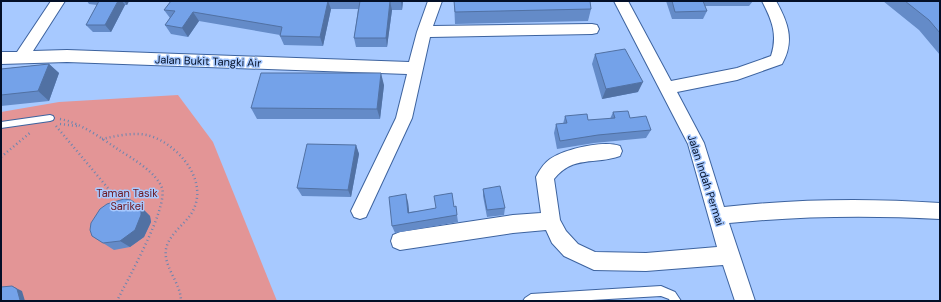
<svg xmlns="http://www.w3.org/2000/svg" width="941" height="302" font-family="'DM Sans',sans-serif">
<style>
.green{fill:#e39596}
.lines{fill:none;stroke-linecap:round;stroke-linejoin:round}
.service-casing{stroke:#3d639f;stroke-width:2}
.minor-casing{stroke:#3d639f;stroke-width:2}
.path{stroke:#6b85b0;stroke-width:2.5;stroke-dasharray:1 3;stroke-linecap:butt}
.service{fill:#fff;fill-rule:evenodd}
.minor{fill:#fff;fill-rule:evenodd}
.wall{fill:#648bc8}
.shaded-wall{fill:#5171a3}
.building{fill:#74a2e9;stroke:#5171a3}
.labels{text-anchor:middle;stroke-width:3;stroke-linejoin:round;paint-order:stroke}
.street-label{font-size:11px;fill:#030f27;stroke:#a7c9ff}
.park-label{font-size:11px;fill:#6c1822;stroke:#a7c9ff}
</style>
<rect width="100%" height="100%" fill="#a7c9ff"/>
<path class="green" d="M178 95 213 142 277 301H1V112L59 102Z"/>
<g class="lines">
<defs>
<path id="service" d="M50 115 53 116 54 118 53 120 50 121 1 128V122Z
M661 286 675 292 681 301H670L669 299 661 296 574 301H523L525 298 531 294Z"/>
<path id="minor" d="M51 1H65L33 51 67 50 409 62 417 32 428 1H442L433 26 592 24 597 25 599 29 597 33 592 34 430 37 412 118 366 217 360 219 354 217 351 211 396 118 407 74 67 62 1 64V52H17Z
M614 1H628L671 81 737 68 771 56C778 35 772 20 762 1H776C788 22 795 41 782 64L737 80 677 92 704 143 724 207C796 199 868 198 940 203V219C869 215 799 216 729 223L755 301H735L723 265 646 271 594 270 564 256 552 243 546 230 513 233 400 250 393 247 391 241 393 235 400 232 513 215 541 213 536 177C539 171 544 163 550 159 565 149 603 140 620 146L622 151 620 156C595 165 573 155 554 179L560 220 566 231 578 244 595 252 646 253 717 247 688 144Z"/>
</defs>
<use href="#service" class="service-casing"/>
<use href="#minor" class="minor-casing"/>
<path class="path" d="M60 119C81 123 101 138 119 150 133 159 156 172 162 188 168 209 127 280 117 301
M60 124 77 126
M56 126 117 199
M102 139C116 136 133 132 147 135 175 142 206 176 195 206 190 222 169 232 166 249 163 267 181 283 181 301
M1 157 31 132"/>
<use href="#service" class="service"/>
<use href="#minor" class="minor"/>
</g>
<path class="wall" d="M87 1H129L127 5H125L111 32H93L86 25 97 5 89 4Z
M171 1H403L402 10H392L387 47H356L354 38 358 9H331L323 46 284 45 280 36V35L199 21 188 37 171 34 165 25 170 18 164 10Z
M454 1 591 9 588 21 455 24Z
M666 1H753L749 6H705L707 11 703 19H672Z
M883 1H940V55L919 30Z
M595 54 638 92 602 99 592 64Z
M49 64 59 73 49 101 1 106V69Z
M384 85 380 119H257L251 108Z
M613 112 630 118 651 130 646 138 594 143 557 149 554 133 556 124H563L565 116 588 120 610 119Z
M356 145 359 154 351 197 302 196 297 188Z
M483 189 505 208 504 215 487 217 483 196Z
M131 200 141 207 150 216 151 222 144 237 130 247 114 250 92 236Z
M408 202 409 212 454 207 457 215 458 222 395 233 392 226Z"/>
<path class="shaded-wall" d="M118 1H122L125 5 111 32 105 25Z
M124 1H129L127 5Z
M328 1 331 9 323 46 320 37Z
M390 1 392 10 387 47 386 38Z
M401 1H403L402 10Z
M193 12 199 21 188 37 182 28Z
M49 64 59 73 49 101 38 91Z
M381 73 384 85 380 119 377 109Z
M643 82 638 92 602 99 606 89Z
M356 145 359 154 351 197 348 190Z
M406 194 408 202 410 220 408 213Z
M131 200 141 207 150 216 151 222 144 237 130 247 120 241Z
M12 286 22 291 25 301H19Z"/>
<path class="building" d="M99 1H118L105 25H86Z
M171 1H328L320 37 280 36 282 27 193 12 182 28 165 25 175 11 164 10Z
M360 1H390L386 38H354Z
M454 1H590L591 9 455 12Z
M672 1H703L707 11 675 12Z
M905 1H940V33L929 20Z
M625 49 643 82 606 89 595 54Z
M49 64 38 91 1 95V69Z
M261 73H381L377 109 251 108Z
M628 111 630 118 646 116 651 130 598 135 560 141 556 124 567 123 565 116 587 114 588 120 615 118 613 112Z
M307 144 356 145 348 190 297 188Z
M500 186 505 208 487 210 483 189Z
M452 193 454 207 456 206 457 215 392 226 389 197 406 194 408 213 436 208 434 196Z
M124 199 131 200 141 208V215L135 230 120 241 103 243 92 236 90 230 91 223 100 209 107 204Z
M12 286 17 289 20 300 19 301H1V287Z"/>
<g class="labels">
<g class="street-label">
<text transform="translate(208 61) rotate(2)" y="4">Jalan Bukit Tangki Air</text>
<text transform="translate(706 180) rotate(72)" y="4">Jalan Indah Permai</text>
</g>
<g class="park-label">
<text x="127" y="197">Taman Tasik<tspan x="127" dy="13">Sarikei</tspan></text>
</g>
</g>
<rect width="941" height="302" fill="none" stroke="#030f27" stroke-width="4"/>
</svg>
